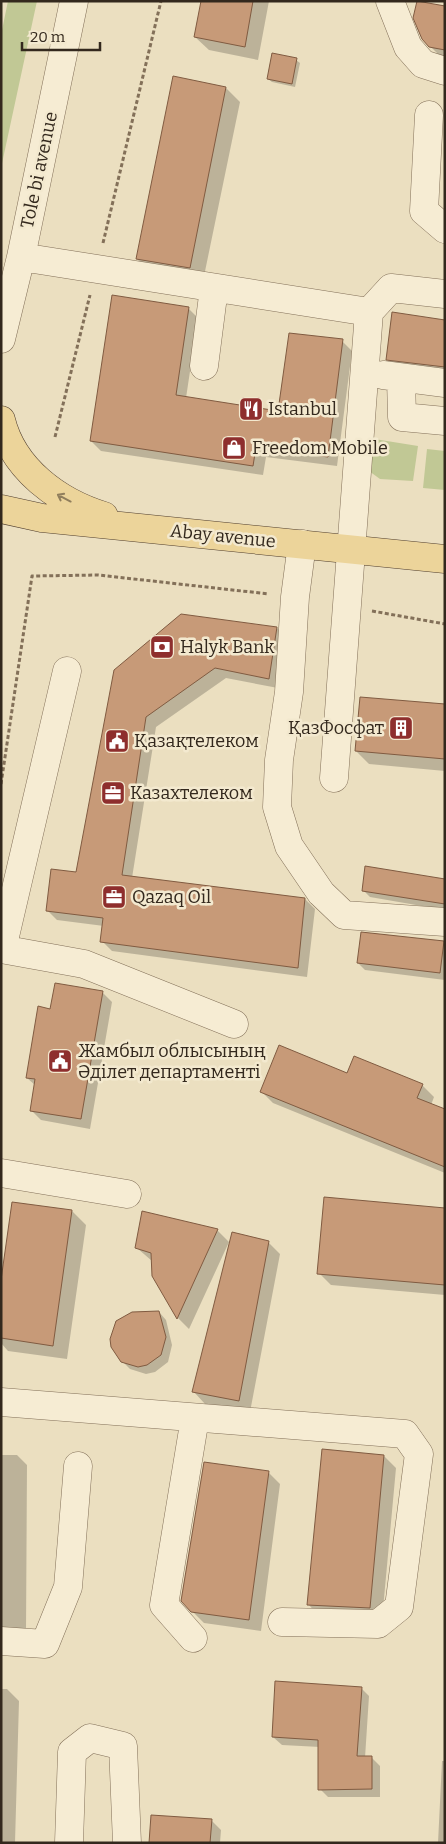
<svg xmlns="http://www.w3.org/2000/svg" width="446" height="1844" font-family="Bitter,serif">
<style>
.green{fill:#c1c895}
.shadow{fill:#0003}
.building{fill:#c79a78;stroke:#805b41}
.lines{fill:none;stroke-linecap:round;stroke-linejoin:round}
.minor-casing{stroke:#837059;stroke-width:29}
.major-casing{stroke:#503e2e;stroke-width:29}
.path{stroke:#837059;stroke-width:3;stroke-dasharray:4 2.5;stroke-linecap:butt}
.minor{stroke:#f6ecd3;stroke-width:28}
.major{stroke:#ecd49a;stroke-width:28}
.oneway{stroke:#907e5c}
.labels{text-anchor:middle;stroke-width:5;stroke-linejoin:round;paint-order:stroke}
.street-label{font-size:18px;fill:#33281d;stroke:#f3e9cf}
.poi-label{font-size:18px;fill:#33281d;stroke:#f3e9cf;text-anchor:start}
</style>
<rect width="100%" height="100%" fill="#ebdfc0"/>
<path class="green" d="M8 1H37L1 168V35Z
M362 437 418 446 413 481 380 479 369 471Z
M427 449 445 451V490L423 488Z"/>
<path class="shadow" d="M202 1H269L258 60 209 50 195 37Z
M445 7V61L430 46Z
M296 60 300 63 295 87 272 82 268 79Z
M226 88 240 102 203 281 151 273 137 259Z
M188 308 198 318 186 398 279 412 342 341 352 351 337 466 266 457 263 475 101 451 91 441Z
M445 321V375L397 369 387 359Z
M182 615 277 628 287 638 278 688 226 678 156 727 132 878 305 899 315 909 307 977 112 951 102 941 104 926 57 920 47 910 77 874Z
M445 706V771L369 764 356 751Z
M445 880V910L370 897 363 890Z
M362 933 445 943V980L365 970 358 963Z
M102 992 112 1002 90 1129 41 1120 31 1110 35 1085 27 1078 51 1010Z
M422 1085 434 1097 431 1105 445 1111V1173L273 1103 261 1091Z
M13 1203 72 1211 86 1225 67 1359 8 1351 1 1343V1289Z
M445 1209V1295L331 1285 319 1273Z
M217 1230 229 1242 189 1329 178 1318 153 1275 152 1261 137 1248Z
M268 1242 280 1254 250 1412 205 1404 194 1392Z
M159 1312 166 1320 172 1345 168 1362 155 1372 146 1374 130 1369 122 1361Z
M1 1455H17L27 1465 26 1633H1Z
M384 1456 396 1468 382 1620 320 1617 309 1605Z
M268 1472 280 1484 261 1631 204 1623 192 1611Z
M361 1688 369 1696 365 1758H372L380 1766V1797H328L320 1789V1747L282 1745 273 1737Z
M1 1689H7L19 1701 15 1843H1Z
M442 1761H445V1843H438Z
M211 1820 221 1830 220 1843H150Z"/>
<path class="building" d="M201 1H253L245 47 194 37Z
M417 1 445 6V50L429 47 422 39 413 18Z
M272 53 297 58 292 84 267 79Z
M173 76 226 87 190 268 136 259Z
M112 295 189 307 176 395 278 411 289 333 343 339 328 457 256 447 253 466 90 441Z
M392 312 445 320V367L386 360Z
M181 614 277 627 269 679 215 668 146 717 122 875 305 898 298 968 100 942 103 918 46 911 51 869 76 872 114 670Z
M360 697 445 704V759L355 751Z
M365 866 445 879V904L362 891Z
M361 932 444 941 440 973 357 963Z
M55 983 103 991 81 1119 30 1111 35 1079 26 1078 38 1006 50 1009Z
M279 1045 347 1073 354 1056 423 1084 417 1098 445 1109V1167L260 1092Z
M324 1197 445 1208V1285L317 1274Z
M12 1202 72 1210 53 1346 1 1338V1280Z
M142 1211 218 1229 177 1319 152 1276 151 1253 135 1248Z
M232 1232 269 1241 239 1401 192 1392Z
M159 1311 166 1337 161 1355 147 1365 138 1367 121 1362 111 1347 110 1339 116 1321 132 1312Z
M322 1449 384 1455 370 1608 307 1605Z
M204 1462 269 1471 249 1620 191 1612 181 1601Z
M275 1681 362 1687 357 1756H372V1789L318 1790V1740L272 1737Z
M151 1815 212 1819 210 1843H149Z"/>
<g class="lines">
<defs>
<path id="minor" d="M390 1 408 47 423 64 445 71
M429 115 424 211 445 229
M21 257 369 312
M1 339 21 257 74 1
M204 366 214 288
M383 375 445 383
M401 378 402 417 445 421
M302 544 295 597 289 692 279 760 277 807 289 846 321 893 344 915 445 922
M334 778 369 312 391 288 445 294
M1 949 84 964 234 1024
M2 949 67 671
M1 1173 127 1194
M1 1402 405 1434 419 1454 399 1607 378 1624 282 1622
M193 1638 164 1605 195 1418
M1 1641 45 1644 68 1587 78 1466
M69 1843 72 1752 90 1738 123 1746 127 1843"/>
<path id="major" d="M1 420C13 469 58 502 104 516
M1 509 42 518 445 559"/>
</defs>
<use href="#minor" class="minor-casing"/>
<use href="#major" class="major-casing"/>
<path class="path" d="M103 243 161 1
M55 437 90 295
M372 611 445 624
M1 784 32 576 98 575 269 594"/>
<use href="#minor" class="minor"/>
<use href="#major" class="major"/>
</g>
<defs><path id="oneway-shaft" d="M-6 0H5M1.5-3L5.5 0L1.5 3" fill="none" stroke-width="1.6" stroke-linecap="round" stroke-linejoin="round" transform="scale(1.25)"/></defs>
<use class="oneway" href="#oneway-shaft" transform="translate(64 498) rotate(-152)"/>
<defs>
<symbol id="restaurant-square" viewBox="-11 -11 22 22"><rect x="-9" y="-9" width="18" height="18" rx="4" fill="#8e2e2d" stroke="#f3e9cf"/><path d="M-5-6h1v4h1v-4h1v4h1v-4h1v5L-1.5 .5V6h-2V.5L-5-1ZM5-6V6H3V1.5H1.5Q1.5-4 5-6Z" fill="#fff"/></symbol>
<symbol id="shop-square" viewBox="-11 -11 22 22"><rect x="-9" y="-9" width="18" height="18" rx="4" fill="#8e2e2d" stroke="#f3e9cf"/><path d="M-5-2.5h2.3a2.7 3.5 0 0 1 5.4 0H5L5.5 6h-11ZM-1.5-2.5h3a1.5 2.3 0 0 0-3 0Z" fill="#fff"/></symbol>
<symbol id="bank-square" viewBox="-11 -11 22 22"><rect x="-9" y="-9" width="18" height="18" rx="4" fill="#8e2e2d" stroke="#f3e9cf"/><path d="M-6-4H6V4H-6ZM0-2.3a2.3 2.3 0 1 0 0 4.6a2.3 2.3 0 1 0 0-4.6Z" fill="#fff"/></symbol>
<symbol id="building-square" viewBox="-11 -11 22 22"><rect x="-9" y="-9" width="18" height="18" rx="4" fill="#8e2e2d" stroke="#f3e9cf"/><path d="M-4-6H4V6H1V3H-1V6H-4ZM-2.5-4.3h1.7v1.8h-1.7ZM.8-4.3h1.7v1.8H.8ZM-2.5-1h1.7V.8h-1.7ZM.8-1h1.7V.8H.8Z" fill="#fff"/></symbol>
<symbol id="civic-square" viewBox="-11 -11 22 22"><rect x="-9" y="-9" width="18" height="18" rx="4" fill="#8e2e2d" stroke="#f3e9cf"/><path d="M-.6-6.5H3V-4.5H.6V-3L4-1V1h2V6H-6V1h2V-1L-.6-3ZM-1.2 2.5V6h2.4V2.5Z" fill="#fff"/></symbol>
<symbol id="office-square" viewBox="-11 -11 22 22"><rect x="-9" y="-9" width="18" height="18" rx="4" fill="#8e2e2d" stroke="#f3e9cf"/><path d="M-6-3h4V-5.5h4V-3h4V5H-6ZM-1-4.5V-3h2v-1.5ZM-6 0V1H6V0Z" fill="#fff"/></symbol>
</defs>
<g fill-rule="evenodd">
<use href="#restaurant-square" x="237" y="395" width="28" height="28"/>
<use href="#shop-square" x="220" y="434" width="28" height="28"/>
<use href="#bank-square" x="148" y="633" width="28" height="28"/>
<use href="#building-square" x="387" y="714" width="28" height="28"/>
<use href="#civic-square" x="103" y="727" width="28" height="28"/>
<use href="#office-square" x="99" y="779" width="28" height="28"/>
<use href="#office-square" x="100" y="883" width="28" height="28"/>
<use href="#civic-square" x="46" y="1047" width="28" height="28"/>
</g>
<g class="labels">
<g class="street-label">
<text transform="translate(39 170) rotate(-78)" y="6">Tole bi avenue</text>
<text transform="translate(223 536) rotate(6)" y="6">Abay avenue</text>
</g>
<g class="poi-label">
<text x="268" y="415">Istanbul</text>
<text x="252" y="454">Freedom Mobile</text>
<text x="180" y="653">Halyk Bank</text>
<text x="384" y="734" text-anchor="end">ҚазФосфат</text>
<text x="134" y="747">Қазақтелеком</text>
<text x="130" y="799">Казахтелеком</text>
<text x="132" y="903">Qazaq Oil</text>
<text x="78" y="1057">Жамбыл облысының<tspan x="78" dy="21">Әділет департаменті</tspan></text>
</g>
</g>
<rect width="446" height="1844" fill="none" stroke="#33281d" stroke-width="5"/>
<path d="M22 42v8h78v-8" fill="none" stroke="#33281d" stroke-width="2.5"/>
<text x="30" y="42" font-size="15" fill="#33281d" stroke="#f3e9cf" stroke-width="4" paint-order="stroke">20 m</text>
</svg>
